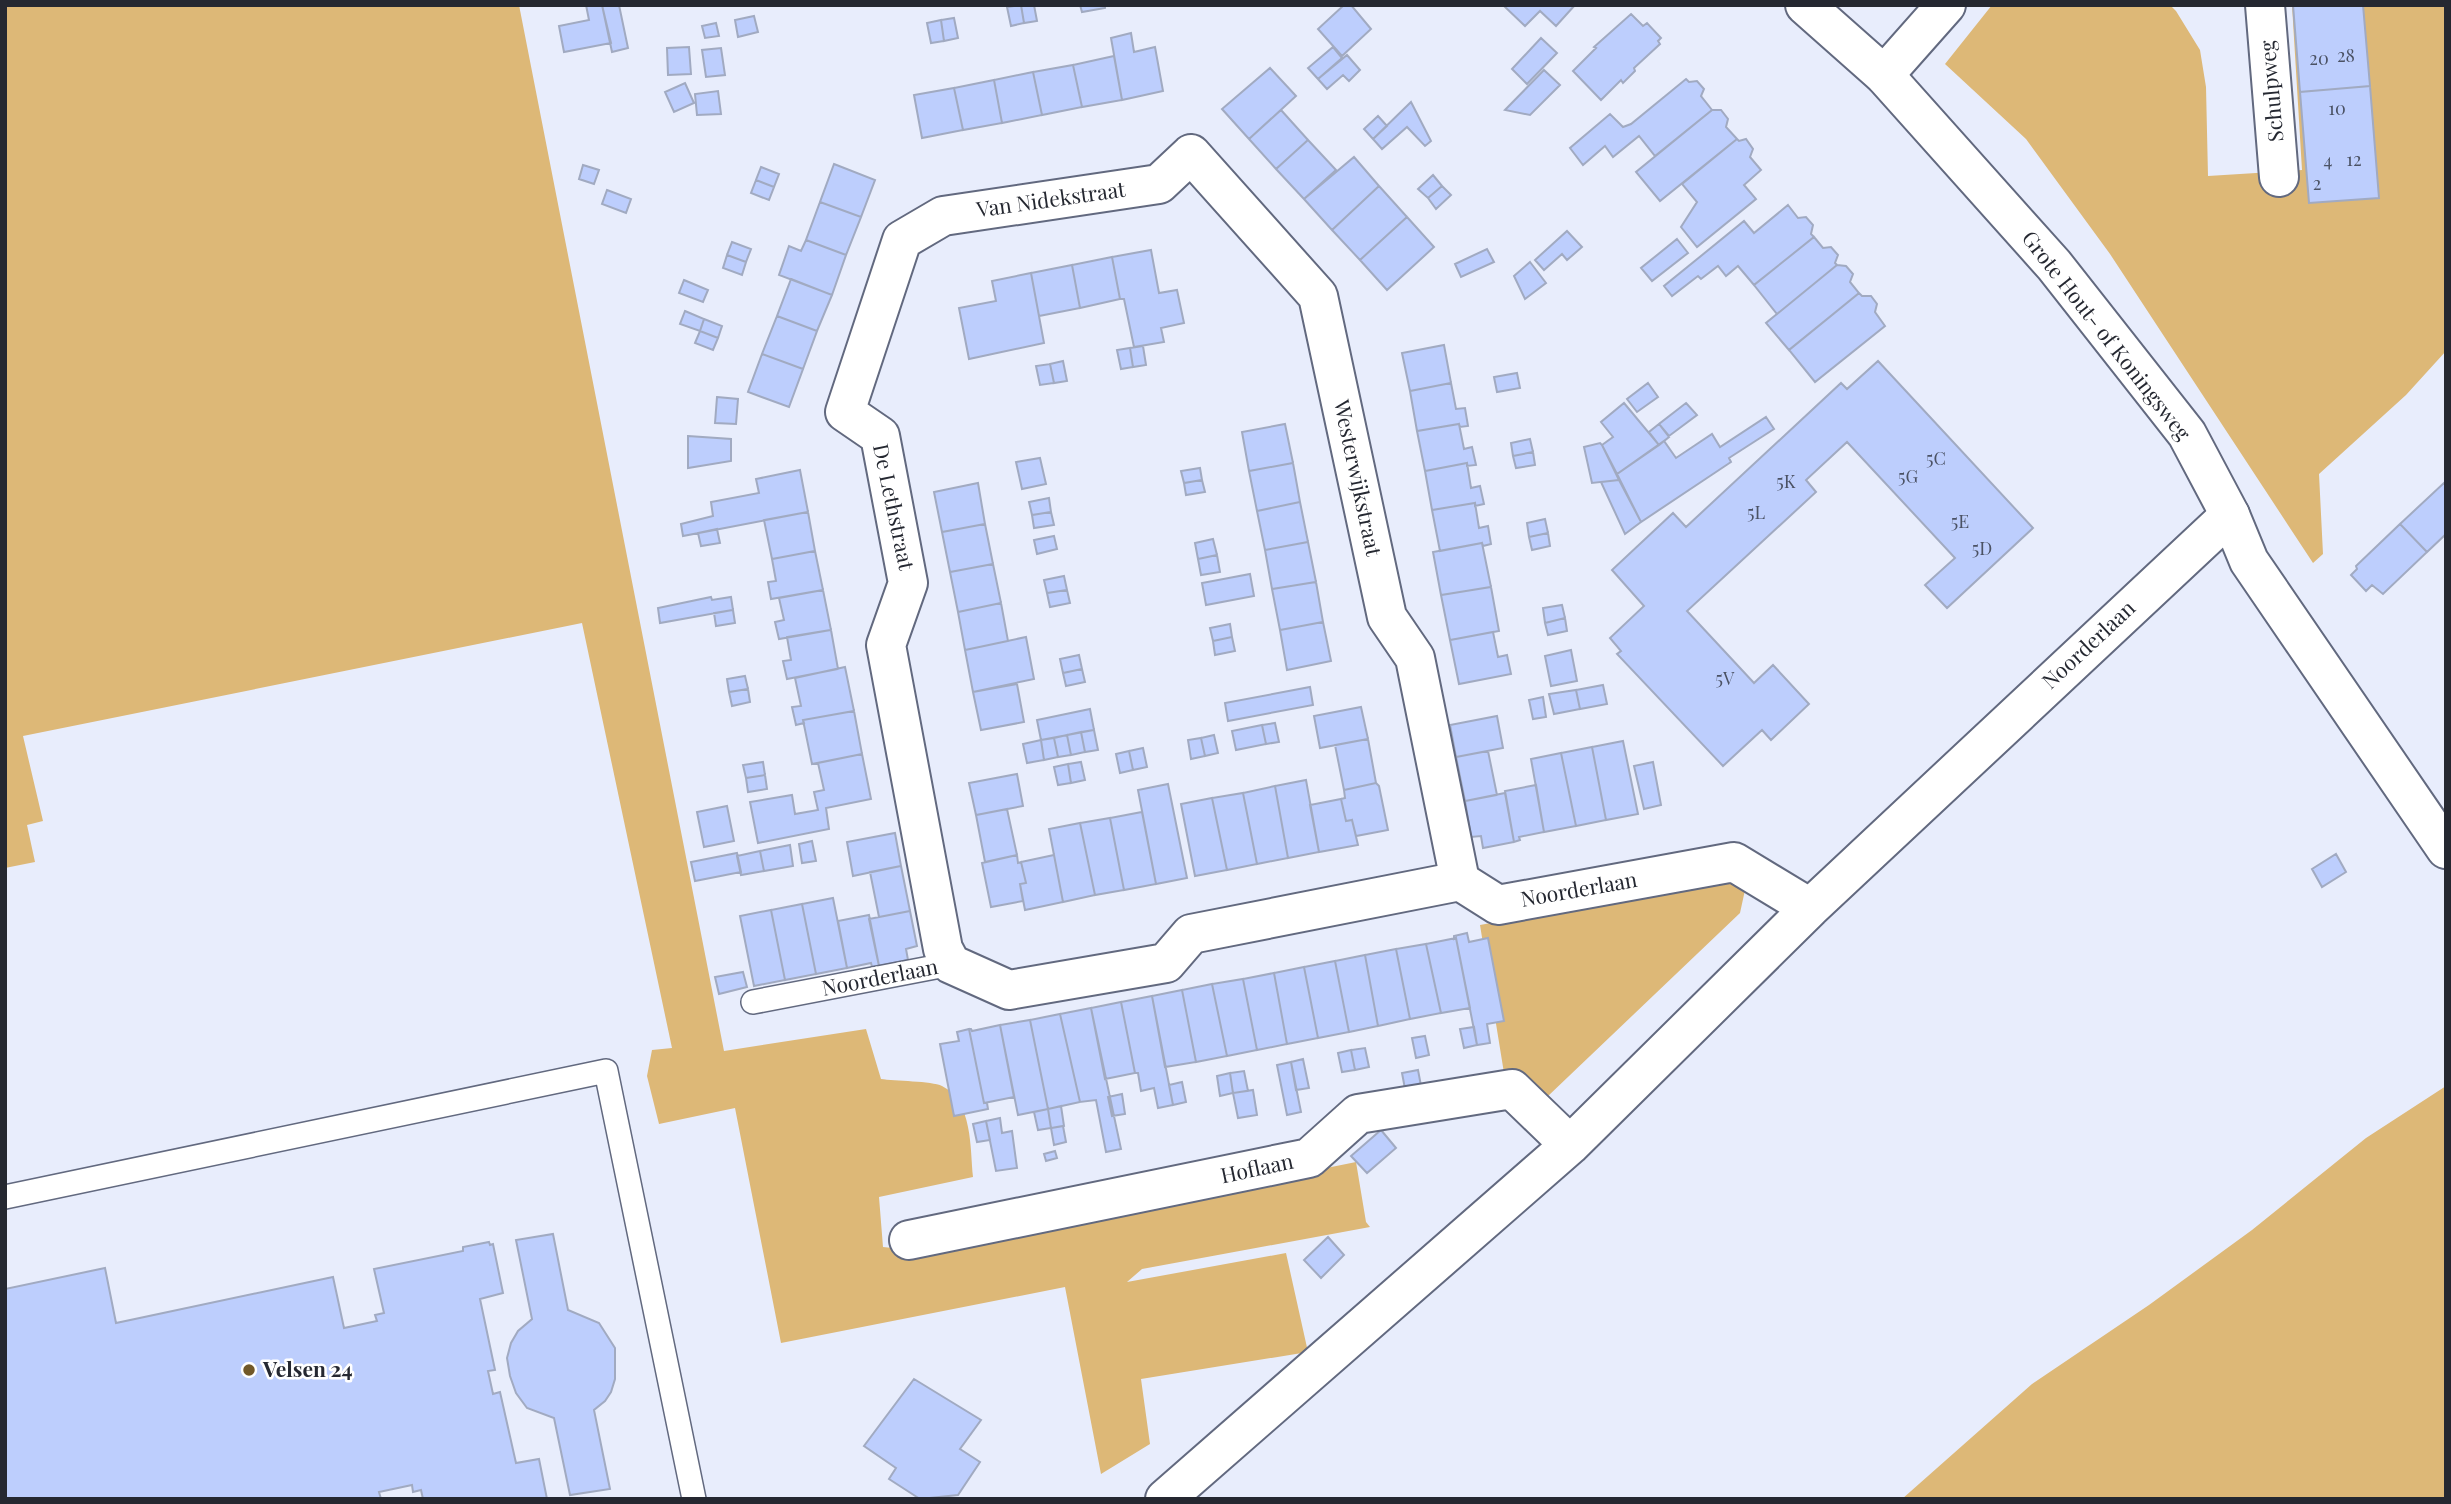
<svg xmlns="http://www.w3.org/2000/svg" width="2451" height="1504" font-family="'Playfair Display',serif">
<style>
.green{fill:#ddb877}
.building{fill:#bdcefd;stroke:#a1aac1;stroke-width:2}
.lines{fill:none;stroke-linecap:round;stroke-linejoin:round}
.lane-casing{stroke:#62697f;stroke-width:26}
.street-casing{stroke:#62697f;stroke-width:42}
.secondary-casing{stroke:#62697f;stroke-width:42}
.lane{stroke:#fff;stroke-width:23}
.street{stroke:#fff;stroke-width:38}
.secondary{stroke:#fff;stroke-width:38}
.poi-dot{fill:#715829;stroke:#fff;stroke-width:2.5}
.labels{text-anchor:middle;stroke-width:5;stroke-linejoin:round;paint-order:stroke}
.number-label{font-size:18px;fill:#4b5264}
.street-label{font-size:21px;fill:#252831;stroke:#fff}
.poi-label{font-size:21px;font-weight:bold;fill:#252831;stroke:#fff;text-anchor:start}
</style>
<rect width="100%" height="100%" fill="#e8edfc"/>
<path class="green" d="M5 5H519L724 1051 866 1029 881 1079C894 1081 932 1081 942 1086 973 1102 970 1148 973 1177L879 1197 883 1247 921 1251 1356 1162 1366 1222 1370 1227 1142 1269 1127 1282 1286 1253 1308 1352 1141 1379 1150 1444 1101 1474 1065 1287 781 1343 735 1108 659 1124 647 1076 652 1050 672 1048 582 623 23 736 43 821 27 825 35 862 5 868Z
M1992 5H2170L2176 11 2200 50 2206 87 2208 176 2302 170 2292 5H2446V351L2406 395 2319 474 2323 554 2313 563 2110 254 2026 139 1945 64Z
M1732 878 1745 890 1740 913 1547 1097 1523 1073H1504L1480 925Z
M2446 1086V1499H1902L2032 1384 2149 1305 2252 1230 2366 1138Z"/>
<path class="building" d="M586 5H602L611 43 564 52 559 26 589 20Z
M602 5H619L628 48 612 52Z
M1021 5 1024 23 1011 26 1007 7Z
M1021 5H1034L1037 21 1024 23Z
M1080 5H1105V8L1082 12Z
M1344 5H1351L1371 29 1342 56 1318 29Z
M1575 5 1556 26 1540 11 1525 26 1504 6Z
M2293 5H2363L2370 86 2300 92Z
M1631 14 1643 26 1647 23 1661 38 1658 41 1660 44 1634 68 1635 71 1623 83 1621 80 1601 100 1573 71 1596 48 1594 47Z
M754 16 758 32 738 37 735 20Z
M954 18 958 38 944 41 941 20Z
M941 20 944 41 931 43 927 23Z
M716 23 719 36 705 38 702 26Z
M1131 33 1134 52 1155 47 1163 91 1122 100 1111 38Z
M1541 38 1557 53 1527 84 1512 69Z
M689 47 691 74 668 75 667 48Z
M1333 47 1342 58 1318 79 1308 68Z
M721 48 725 75 706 77 702 50Z
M1347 55 1360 70 1349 81 1343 75 1327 89 1318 79Z
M1114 56 1122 100 1082 107 1073 65Z
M1073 65 1082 107 1042 115 1033 72Z
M1270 68 1296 96 1249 139 1222 109Z
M1544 70 1560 85 1530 115 1505 110Z
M1033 72 1042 115 1002 123 994 80Z
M1686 79 1689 82 1697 81 1704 89 1701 96 1712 110 1655 156 1639 136 1613 157 1605 146 1583 165 1570 148 1610 114 1623 127 1631 124Z
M994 80 1002 123 963 130 954 88Z
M685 83 694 103 674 112 665 92Z
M2370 86 2379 198 2309 203 2300 92Z
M954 88 963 130 922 138 914 95Z
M718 91 721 114 697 115 695 94Z
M1411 102 1431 141 1425 146 1407 127 1382 149 1373 139Z
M1281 110 1308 140 1276 169 1249 139Z
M1712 110H1721L1728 119 1726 127 1737 139 1660 201 1636 172Z
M1378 116 1387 126 1373 139 1364 129Z
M1737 139 1739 141 1746 139 1753 149 1750 157 1761 170 1744 185 1756 199 1697 247 1681 227 1697 202 1682 184Z
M1308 140 1336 170 1304 199 1276 169Z
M1354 157 1379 186 1332 230 1304 199Z
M834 164 875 180 861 217 820 202Z
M583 165 599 170 594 184 579 179Z
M761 167 779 174 774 187 756 180Z
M1433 175 1442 186 1428 198 1418 189Z
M756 180 774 187 769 200 751 193Z
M1379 186 1407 217 1360 260 1332 230Z
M1442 186 1451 195 1436 209 1428 198Z
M607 190 631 199 626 213 602 204Z
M820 202 861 217 846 255 806 240Z
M1788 205 1798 218 1806 217 1813 225 1811 234 1814 237 1754 285 1738 266 1726 276 1718 266 1701 279 1698 276 1672 296 1664 286 1744 221 1754 233Z
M1407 217 1434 247 1387 290 1360 260Z
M1567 231 1582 247 1567 260 1562 254 1544 270 1535 260Z
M1814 237 1823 248 1831 247 1838 255 1835 263 1837 265 1777 314 1754 285Z
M1677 239 1688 253 1652 281 1641 268Z
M806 240 846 255 832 295 779 275 789 246 801 251Z
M732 242 751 249 746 262 727 255Z
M1487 249 1494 262 1461 277 1455 264Z
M1151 250 1159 293 1177 290 1184 323 1161 328 1164 342 1134 347 1124 299H1120L1112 257Z
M727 255 746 262 742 275 723 268Z
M1112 257 1120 299 1080 308 1072 265Z
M1530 262 1546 283 1525 299 1514 276Z
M1072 265 1080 308 1039 316 1031 273Z
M1837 265 1846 266 1853 274 1850 282 1859 293 1789 350 1766 323Z
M1031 273 1044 343 969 359 959 308 996 301 992 281Z
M791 279 832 295 817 331 777 316Z
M684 280 708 290 703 302 679 293Z
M1859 293 1862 296H1871L1877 304 1875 312 1885 326 1815 382 1789 350Z
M685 311 704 319 700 331 680 324Z
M777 316 817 331 803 369 762 354Z
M704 319 722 326 718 338 700 331Z
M700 331 718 338 713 350 695 343Z
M1444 345 1451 383 1410 391 1402 353Z
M1143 346 1146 365 1133 367 1130 348Z
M1130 348 1133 367 1121 369 1117 350Z
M762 354 803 369 789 407 748 392Z
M1063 361 1067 381 1054 383 1050 364Z
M1878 361 2033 528 1947 608 1925 585 1955 558 1847 442 1806 480 1816 492 1687 611 1754 683 1773 665 1809 704 1771 740 1762 730 1723 766 1617 654 1621 651 1610 638 1644 606 1612 570 1673 513 1686 527 1841 383 1847 389Z
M1050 364 1054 383 1040 385 1036 366Z
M1517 373 1520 388 1497 392 1494 377Z
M1451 383 1456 409 1465 408 1468 426 1460 427 1459 424 1417 431 1410 391Z
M1648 383 1658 397 1637 412 1627 399Z
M717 397 738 399 736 424 715 423Z
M1624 403 1659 445 1617 474 1602 445 1613 437 1601 422Z
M1686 403 1697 415 1669 436 1659 424Z
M1766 417 1774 429 1729 458 1731 462 1641 522 1617 474 1664 441 1676 458 1712 434 1720 447Z
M1285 424 1293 463 1249 471 1242 432Z
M1459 424 1464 449 1472 447 1476 465 1467 466V463L1425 471 1417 431Z
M1659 424 1669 437 1659 445 1649 432Z
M688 436 731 439V461L688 468Z
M1530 439 1533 452 1513 456 1511 443Z
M1600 443 1602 445 1619 480 1592 483 1584 447Z
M1533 452 1535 465 1516 468 1513 456Z
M1040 458 1046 484 1022 489 1016 462Z
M1293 463 1300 502 1257 511 1249 471Z
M1467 463 1471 488 1480 486 1484 504 1475 506V503L1432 510 1425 471Z
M1200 468 1202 480 1184 483 1181 471Z
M800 470 808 512 683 536 681 524 713 516 711 502 759 493 756 479Z
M1202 480 1205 492 1186 495 1184 483Z
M1619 480 1641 522 1625 534 1601 482Z
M2445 482 2446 534 2427 552 2400 524Z
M978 483 985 524 942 532 934 492Z
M1049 498 1051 512 1032 515 1029 502Z
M1300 502 1308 542 1265 550 1257 511Z
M1475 503 1479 528 1488 526 1491 544 1483 546 1482 543 1440 551 1432 510Z
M808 512 815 551 772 559 764 520Z
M1051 512 1054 525 1034 528 1032 515Z
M1545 519 1548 533 1529 537 1527 523Z
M985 524 993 564 950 572 942 532Z
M2400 524 2427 552 2383 594 2372 585 2366 591 2351 575 2357 569 2356 566Z
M717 529 720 543 701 546 698 533Z
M1548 533 1550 546 1532 550 1529 537Z
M1054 536 1057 549 1037 554 1034 540Z
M1213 539 1217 555 1198 559 1195 543Z
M1308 542 1316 582 1272 589 1265 550Z
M1482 543 1491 587 1441 595 1433 552Z
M815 551 823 590 771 599 768 582 776 581 772 559Z
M1217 555 1220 572 1201 575 1198 559Z
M993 564 1001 603 958 612 950 572Z
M1250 574 1254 596 1206 605 1202 583Z
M1064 576 1067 590 1047 593 1044 580Z
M1316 582 1323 622 1280 630 1272 589Z
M1491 587 1499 631 1450 640 1441 595Z
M823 590 831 630 779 639 775 622 784 620 779 598Z
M1067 590 1070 603 1050 607 1047 593Z
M711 597 712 600 731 597 733 610 660 623 658 608Z
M1001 603 1008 641 965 650 958 612Z
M1562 605 1565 618 1545 623 1543 608Z
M733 610 735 623 716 626 714 613Z
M1565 618 1567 631 1548 635 1545 623Z
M1323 622 1331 661 1287 670 1280 630Z
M1230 624 1232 637 1213 641 1210 628Z
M831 630 838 669 787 679 783 661 791 660 787 637Z
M1493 632 1498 657 1507 655 1511 674 1459 684 1450 640Z
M1026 637 1034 679 973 692 965 650Z
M1232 637 1235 651 1215 655 1213 641Z
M1571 650 1577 681 1551 686 1545 656Z
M1079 655 1082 669 1063 673 1060 659Z
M845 667 854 711 803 720 804 723 796 725 792 707 801 706 795 678Z
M1082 669 1085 682 1066 686 1063 673Z
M745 676 748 689 729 692 727 679Z
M1017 684 1024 722 981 730 973 692Z
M1603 685 1607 704 1580 709 1576 690Z
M1310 687 1313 705 1228 721 1225 703Z
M748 689 750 702 732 706 729 692Z
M1576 690 1580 709 1554 714 1549 694Z
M1543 697 1546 717 1533 719 1529 700Z
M1361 707 1368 739 1320 748 1314 716Z
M1090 709 1094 730 1041 740 1037 720Z
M854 711 862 754 812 764 803 720Z
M1497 716 1503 748 1456 757 1450 725Z
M1275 723 1279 742 1266 744 1262 725Z
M1262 725 1266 744 1236 750 1232 731Z
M1094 730 1098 750 1085 752 1081 732Z
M1081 732 1085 752 1071 755 1067 735Z
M1067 735 1071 755 1058 757 1054 738Z
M1214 735 1218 753 1205 756 1201 738Z
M1054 738 1058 757 1044 760 1041 740Z
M1201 738 1205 756 1191 759 1188 740Z
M1368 739 1376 783 1344 790 1335 745Z
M1041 740 1044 760 1027 763 1023 744Z
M1623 741 1638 814 1606 820 1592 747Z
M1592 747 1606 820 1576 826 1561 753Z
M1143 748 1147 767 1133 770 1129 751Z
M1129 751 1133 770 1120 773 1116 754Z
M1488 751 1497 795 1465 801 1456 757Z
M1561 753 1576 826 1544 832 1531 759Z
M862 754 871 799 826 808 829 829 758 843 750 802 792 795 795 814 818 810 814 792 824 790 818 763Z
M763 762 765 775 746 778 743 765Z
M1081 762 1085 780 1071 783 1068 764Z
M1653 762 1661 805 1644 809 1634 766Z
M1068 764 1071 783 1058 785 1054 767Z
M1017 774 1023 806 976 815 969 783Z
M765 775 767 789 748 792 746 778Z
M1306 780 1319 852 1288 858 1275 786Z
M1376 783 1379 786 1388 830 1356 836 1352 820 1346 821 1341 799 1345 798 1344 790Z
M1168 784 1187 878 1156 884 1138 790Z
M1536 785 1544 832 1519 837 1520 840 1514 842 1505 791Z
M1275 786 1288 858 1257 864 1243 793Z
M1243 793 1257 864 1227 870 1212 798Z
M1505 793 1514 842 1483 848 1481 836 1471 837 1465 801Z
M1212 798 1227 870 1195 876 1181 804Z
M1341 799 1346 821 1352 820 1358 845 1319 852 1310 805Z
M727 806 734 841 704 847 697 812Z
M1007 809 1017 855 985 862 976 815Z
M1142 812 1156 884 1124 890 1110 818Z
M1110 818 1124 890 1095 895 1080 823Z
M1080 823 1095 895 1063 902 1049 829Z
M895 833 901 866 853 876 847 842Z
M812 841 816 861 802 863 799 844Z
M790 845 793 866 764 871 760 851Z
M760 851 764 871 741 875 737 856Z
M737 853 741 872 695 881 691 862Z
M2336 854 2346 872 2322 887 2312 869Z
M1017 855 1018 863 1021 862 1026 883 1020 884 1023 901 991 907 982 863Z
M1054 855 1063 902 1025 910 1020 884 1026 883 1021 862Z
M901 866 910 911 879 917 870 872Z
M833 898 847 968 816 974 802 904Z
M802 904 816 974 785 980 771 910Z
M771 910 785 980 754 986 740 916Z
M910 911 917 946 906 949 908 960 879 966 869 919Z
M869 915 879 966 872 967 871 963 847 968 838 921Z
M1467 933 1469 942 1488 938 1504 1021 1487 1024 1490 1043 1477 1045 1456 938 1454 939V936Z
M1456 938 1470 1008 1441 1013 1426 944Z
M1426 944 1441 1013 1410 1019 1396 949Z
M1396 949 1410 1019 1378 1026 1365 955Z
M1365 955 1378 1026 1349 1032 1335 961Z
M1335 961 1349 1032 1318 1038 1304 967Z
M1304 967 1318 1038 1287 1044 1274 973Z
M743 972 747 987 719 994 715 977Z
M1274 973 1287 1044 1257 1050 1243 979Z
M1243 979 1257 1050 1227 1056 1212 984Z
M1212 984 1227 1056 1196 1062 1182 990Z
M1182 990 1196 1062 1165 1067 1152 996Z
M1152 996 1173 1105 1158 1108 1154 1088 1141 1091 1138 1073H1135L1121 1002Z
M1121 1002 1135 1073 1105 1079 1091 1008Z
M1091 1008 1121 1149 1106 1152 1096 1100 1080 1102 1060 1014Z
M1060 1014 1080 1102 1048 1109 1030 1020Z
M1030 1020 1048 1109 1018 1115 1000 1025Z
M1000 1025 1014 1097 984 1103 969 1029H971L972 1031Z
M1474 1027 1477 1045 1464 1048 1460 1029Z
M969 1029 984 1103H987L988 1109 954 1116 940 1044 959 1041 957 1032Z
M1425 1036 1429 1055 1416 1058 1412 1038Z
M1365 1048 1369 1067 1355 1070 1351 1050Z
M1351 1050 1355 1070 1342 1072 1338 1053Z
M1303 1059 1309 1088 1296 1090 1291 1062Z
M1291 1062 1301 1112 1287 1115 1277 1065Z
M1418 1070 1422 1091 1406 1094 1402 1073Z
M1244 1071 1248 1091 1233 1093 1230 1073Z
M1230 1073 1233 1093 1220 1096 1217 1076Z
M1182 1082 1186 1102 1173 1105 1169 1085Z
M1253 1090 1257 1115 1238 1118 1233 1093Z
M1122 1094 1125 1114 1112 1116 1108 1097Z
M1061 1106 1064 1126 1051 1128 1048 1109Z
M1048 1109 1051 1128 1038 1130 1034 1112Z
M1000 1118 1002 1133 1012 1131 1017 1168 996 1171 986 1121Z
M986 1121 990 1140 977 1142 973 1124Z
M1063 1126 1066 1142 1054 1145 1051 1128Z
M1381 1130 1396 1148 1367 1173 1351 1156Z
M1055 1151 1057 1158 1046 1161 1044 1154Z
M553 1234 568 1310 599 1323 615 1348V1379L611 1392 605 1401 594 1410 610 1489 570 1495 554 1418 527 1408 516 1393 510 1376 507 1358 511 1343 518 1331 532 1319 516 1240Z
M1328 1237 1344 1255 1321 1278 1304 1260Z
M489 1242 490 1245 493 1244 503 1293 480 1299 495 1370 488 1371 493 1394 500 1392 516 1463 539 1459 547 1499H423L421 1490 413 1492 412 1485 379 1492 381 1499H5V1289L105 1268 116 1323 333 1277 344 1328 377 1321 375 1315 384 1313 374 1269 463 1251V1247Z
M914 1379 981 1420 960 1449 980 1462 958 1495 920 1499 889 1479 896 1468 864 1446Z"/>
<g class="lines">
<defs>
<path id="lane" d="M753 1002 951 964
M5 1197 606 1071 694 1499"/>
<path id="street" d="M2265 5 2279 177
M1884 75 1946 5
M1460 881 1415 658 1387 617 1318 296 1191 154 1159 184 943 216 902 240 845 412 880 436 908 583 886 645 943 949 951 964 1009 990 1166 963 1191 934 1460 881 1498 905 1734 862 1810 908
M909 1240 1309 1158 1358 1114 1512 1089 1570 1145
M1165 1499 1570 1145 1810 908 2230 515"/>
<path id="secondary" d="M1805 5 1884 75 2054 265 2187 434 2230 515 2249 561 2446 849"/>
</defs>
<use href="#lane" class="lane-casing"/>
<use href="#street" class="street-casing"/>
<use href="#secondary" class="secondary-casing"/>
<use href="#lane" class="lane"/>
<use href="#street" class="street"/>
<use href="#secondary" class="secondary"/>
</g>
<circle class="poi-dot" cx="249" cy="1370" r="7"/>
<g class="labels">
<g class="number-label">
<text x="2346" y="62">28</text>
<text x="2319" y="65">20</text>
<text x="2337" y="115">10</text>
<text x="2354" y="166">12</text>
<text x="2328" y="167">4</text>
<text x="2317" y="190">2</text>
<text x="1936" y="465">5C</text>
<text x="1908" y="483">5G</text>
<text x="1786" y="488">5K</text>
<text x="1756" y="519">5L</text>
<text x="1960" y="528">5E</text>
<text x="1982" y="555">5D</text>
<text x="1725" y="685">5V</text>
</g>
<g class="street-label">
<text transform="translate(2272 91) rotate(-95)" y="7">Schulpweg</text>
<text transform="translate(1051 200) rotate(-8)" y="7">Van Nidekstraat</text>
<text transform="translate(2106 336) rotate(52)" y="7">Grote Hout- of Koningsweg</text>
<text transform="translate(1357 478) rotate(78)" y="7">Westerwijkstraat</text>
<text transform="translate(893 507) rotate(78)" y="7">De Lethstraat</text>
<text transform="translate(2089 645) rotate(-43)" y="7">Noorderlaan</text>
<text transform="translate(1579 890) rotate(-10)" y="7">Noorderlaan</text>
<text transform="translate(880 978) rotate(-11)" y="7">Noorderlaan</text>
<text transform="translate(1257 1169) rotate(-12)" y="7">Hoflaan</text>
</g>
<g class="poi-label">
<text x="263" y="1377">Velsen 24</text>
</g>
</g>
<rect width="2451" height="1504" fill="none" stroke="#252831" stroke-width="14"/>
</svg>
